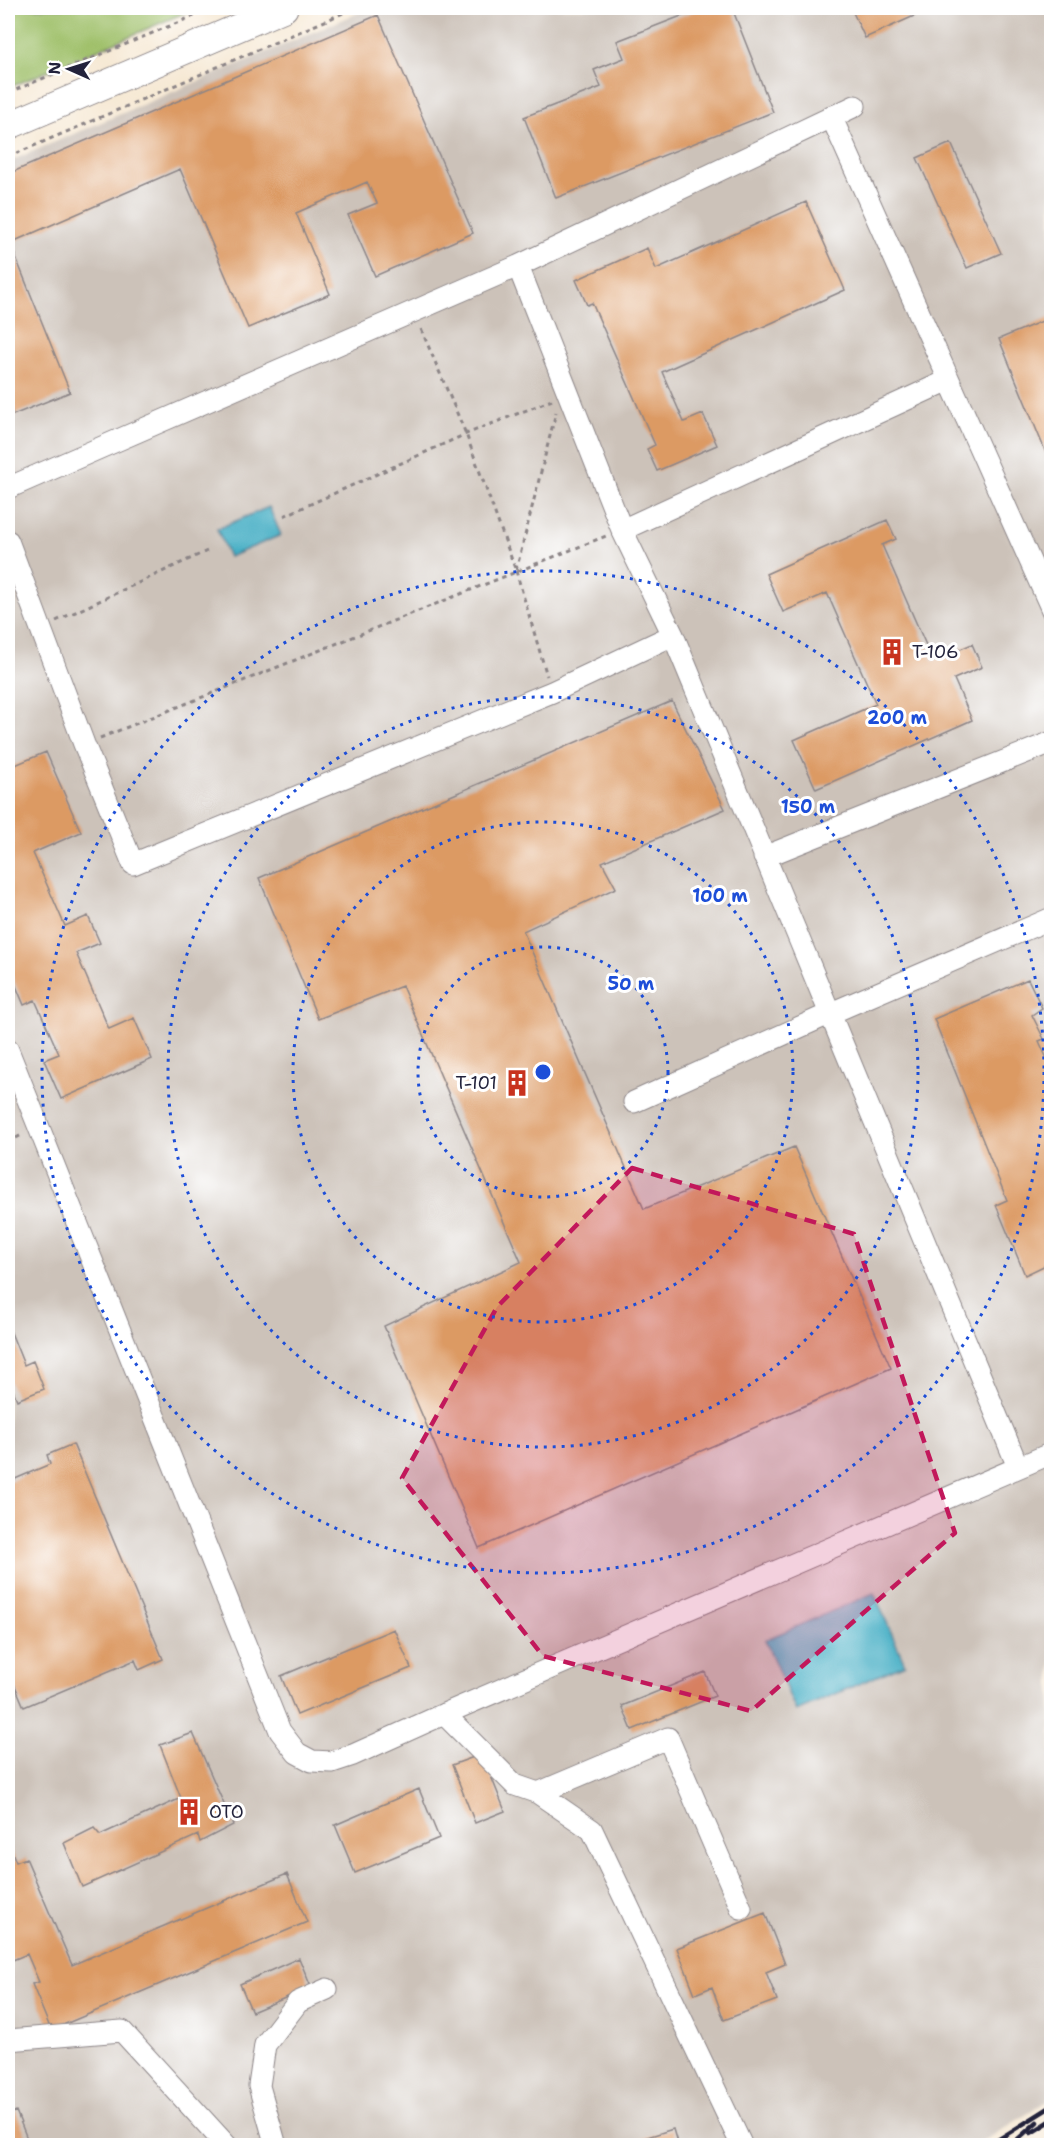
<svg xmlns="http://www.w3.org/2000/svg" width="1059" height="2153" font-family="'Shantell Sans',sans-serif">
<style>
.industrial{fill:#ccc2b9}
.green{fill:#9fc069;stroke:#607152;stroke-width:1.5}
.water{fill:#46afc5;stroke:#346880;stroke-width:1.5}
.building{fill:#dc9a64}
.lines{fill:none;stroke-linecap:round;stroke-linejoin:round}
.minor-casing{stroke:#8c8587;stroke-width:23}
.major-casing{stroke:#8c8587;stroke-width:29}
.path{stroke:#8c8587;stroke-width:3;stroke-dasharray:4.5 4.5;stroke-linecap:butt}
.minor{stroke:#fff;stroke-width:21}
.major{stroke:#fff;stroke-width:27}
.rail{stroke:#22223b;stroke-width:4.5}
.marked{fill:#c2185b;fill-opacity:0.2;stroke:#c2185b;stroke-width:4.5;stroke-dasharray:12 8;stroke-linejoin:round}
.ring{fill:none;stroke:#1d4ed8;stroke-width:3;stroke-dasharray:3 6}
.labels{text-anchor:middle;stroke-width:6;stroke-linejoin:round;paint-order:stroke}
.poi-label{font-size:18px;fill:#22223b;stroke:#fff;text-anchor:start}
.centre{fill:#1d4ed8;stroke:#fff;stroke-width:3}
.ring-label{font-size:18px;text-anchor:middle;font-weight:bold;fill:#1d4ed8;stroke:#fff;stroke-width:6;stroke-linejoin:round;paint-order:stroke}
</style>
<rect width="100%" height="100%" fill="#fff"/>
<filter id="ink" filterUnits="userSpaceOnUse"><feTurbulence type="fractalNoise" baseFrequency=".0167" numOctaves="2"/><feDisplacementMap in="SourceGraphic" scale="12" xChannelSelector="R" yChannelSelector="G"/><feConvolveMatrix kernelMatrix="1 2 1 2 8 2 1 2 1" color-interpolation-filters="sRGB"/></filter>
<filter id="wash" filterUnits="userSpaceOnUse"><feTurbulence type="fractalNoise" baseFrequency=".008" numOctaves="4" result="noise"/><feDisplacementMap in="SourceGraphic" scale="24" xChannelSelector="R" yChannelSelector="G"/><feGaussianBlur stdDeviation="1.35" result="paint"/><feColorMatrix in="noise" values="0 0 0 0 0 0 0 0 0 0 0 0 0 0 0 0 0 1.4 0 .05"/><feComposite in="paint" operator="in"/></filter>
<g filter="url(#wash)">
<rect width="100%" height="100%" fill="#f6e8d3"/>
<path class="industrial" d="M370 8H1051V2099L976 2146H8V162Z"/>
<path class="green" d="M8 8H196L8 88Z"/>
<path class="water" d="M269 507 281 535 229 557 217 529Z
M874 1593 905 1664 796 1711 765 1640Z"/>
<g id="blocks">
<path class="building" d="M702 8H732L773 112 556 198 524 117 601 87 594 70 624 58 617 41Z
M851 8H932L865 38Z
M378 15 473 233 375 276 348 215 377 203 367 182 296 213 330 294 248 328 180 169 10 243 70 392 13 415 8 402V174Z
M951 143 1001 253 967 268 917 158Z
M806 202 845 290 662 372 684 422 703 414 717 445 657 471 647 449 655 445 592 303 587 305 576 280 647 248 656 269Z
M1052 317V465H1051L999 339Z
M887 520 896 539 882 545 933 661 972 644 982 667 954 679 972 720 816 789 794 740 876 704 827 593 783 612 766 574Z
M672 701 725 809 602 862 616 888 523 931 644 1209 794 1147 891 1368 479 1548 384 1326 521 1262 402 986 318 1019 259 878Z
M46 752 81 832 33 853 65 926 88 916 100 943 76 953 109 1029 134 1018 152 1059 61 1099 44 1060 59 1054 35 1000 24 1005 8 967V768Z
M1028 979 1042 1008 1032 1015 1044 1039 1039 1041 1052 1070V1262L1025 1275 996 1205 1007 1200 934 1019Z
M8 1325 24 1365 33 1361 44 1389 17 1400 8 1377Z
M73 1444 163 1659 139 1670 135 1660 24 1707 8 1669V1482L50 1464 47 1455Z
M394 1629 411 1668 297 1715 281 1676Z
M705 1672 715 1696 632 1730 622 1706Z
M193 1733 233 1825 200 1842 198 1835 82 1887 64 1843 94 1828 100 1835 181 1798 160 1745Z
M482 1754 505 1811 475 1823 452 1765Z
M419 1789 439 1838 355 1873 335 1825Z
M8 1842 16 1862 26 1858 72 1965 287 1874 307 1922 51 2030 32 1984 39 1982 27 1954 8 1962Z
M765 1913 785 1964 766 1972 777 2000 724 2020 712 1987 695 1994 677 1948Z
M299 1958 311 1987 252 2012 240 1984Z
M16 2111 30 2146H8V2115Z
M673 2129 678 2146H622V2145Z"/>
</g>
</g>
<g filter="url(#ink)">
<use href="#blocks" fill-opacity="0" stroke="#8c8587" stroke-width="1.5"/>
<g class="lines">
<defs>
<path id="minor" d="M831 116 1052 610
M518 266 622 530 673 635 1018 1467
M8 488 518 266 855 106
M622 530 949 380
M8 541 84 744 133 864 552 692 673 635
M764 857 1052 742
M8 1050 280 1731 297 1753 312 1761 332 1762 353 1755 444 1714 1052 1453
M634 1102 831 1013 1052 918
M444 1714 515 1785 538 1793 668 1738 741 1908
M538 1793 592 1830 742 2146
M8 2040 122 2031 227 2146
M276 2146 259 2086 265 2045 298 2002 327 1989"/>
<path id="major" d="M8 126 284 8"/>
</defs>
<use href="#minor" class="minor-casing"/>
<use href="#major" class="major-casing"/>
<path class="path" d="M8 93 213 8
M8 157 355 8
M421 329 466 434 516 571 556 412
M284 516 466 434 552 400
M516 571 547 676
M56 621 207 551
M100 738 606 536
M8 1142 22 1135"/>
<use href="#minor" class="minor"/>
<use href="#major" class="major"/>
<path class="rail" d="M1031 2133 1052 2120
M988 2146 1052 2106
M1010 2146 1037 2122"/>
</g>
</g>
<path class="marked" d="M632 1168 854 1234 955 1533 751 1711 543 1656 402 1478 497 1307Z"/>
<g class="ring">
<circle cx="543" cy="1072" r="125"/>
<circle cx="543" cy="1072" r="250"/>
<circle cx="543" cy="1072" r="375"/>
<circle cx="543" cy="1072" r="501"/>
</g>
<defs>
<symbol id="building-bare" viewBox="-9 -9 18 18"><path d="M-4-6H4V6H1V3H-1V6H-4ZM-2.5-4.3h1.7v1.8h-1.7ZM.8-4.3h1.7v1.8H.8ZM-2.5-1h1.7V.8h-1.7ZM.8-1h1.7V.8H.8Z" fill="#c8321e" stroke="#fff" stroke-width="2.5" paint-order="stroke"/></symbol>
</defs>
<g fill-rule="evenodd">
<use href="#building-bare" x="873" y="633" width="38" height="38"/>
<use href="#building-bare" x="498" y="1064" width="38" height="38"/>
<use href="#building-bare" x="170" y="1793" width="38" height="38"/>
</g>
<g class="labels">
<g class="poi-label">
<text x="912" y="658">Т-106</text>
<text x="497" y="1089" text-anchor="end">Т-101</text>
<text x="209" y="1818">ОТО</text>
</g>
</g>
<circle cx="543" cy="1072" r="9" class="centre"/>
<g class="ring-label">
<text x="897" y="724">200 m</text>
<text x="808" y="813">150 m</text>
<text x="720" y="902">100 m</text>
<text x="631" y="990">50 m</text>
</g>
<rect width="1059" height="2153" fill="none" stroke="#fff" stroke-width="30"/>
<g transform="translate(69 69) rotate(273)" stroke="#ffffff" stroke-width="4.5" paint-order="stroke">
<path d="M0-4.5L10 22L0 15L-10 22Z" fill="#22223b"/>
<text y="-9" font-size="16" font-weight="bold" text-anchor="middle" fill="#22223b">N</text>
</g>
</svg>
